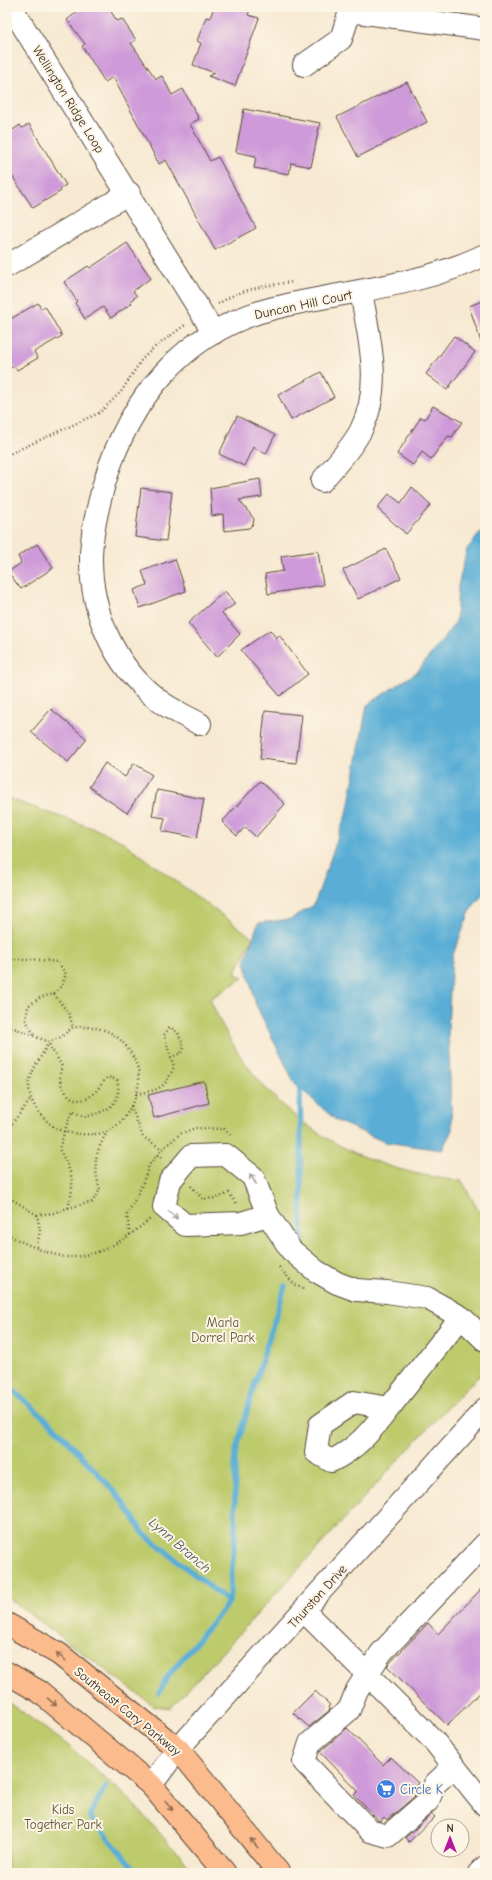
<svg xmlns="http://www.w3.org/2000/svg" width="492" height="1880" font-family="'Comic Neue',sans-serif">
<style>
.green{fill:#bdcb6d;stroke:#7c7a46}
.water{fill:#5aaed6;stroke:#4a6c7a}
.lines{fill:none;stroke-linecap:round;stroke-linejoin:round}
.stream{stroke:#5aaed6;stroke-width:5.5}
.building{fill:#ce9ad9}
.minor-casing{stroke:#574739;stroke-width:24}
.major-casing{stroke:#574739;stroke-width:24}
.path{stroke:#574739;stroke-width:2.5;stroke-dasharray:1 3;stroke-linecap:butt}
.minor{stroke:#fff;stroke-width:22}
.major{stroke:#fbbb8c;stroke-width:22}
.oneway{stroke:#a79f9a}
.oneway2{stroke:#916b50}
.labels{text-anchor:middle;stroke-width:4;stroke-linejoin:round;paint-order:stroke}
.street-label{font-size:13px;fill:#3b2a1e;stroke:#fcf5e5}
.park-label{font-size:13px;fill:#5c5232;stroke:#fcf5e5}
.shop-label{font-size:13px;fill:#366cbe;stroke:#fcf5e5;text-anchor:start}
.water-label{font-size:14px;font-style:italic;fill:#46585e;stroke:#fcf5e5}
</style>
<rect width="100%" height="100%" fill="#fcf5e5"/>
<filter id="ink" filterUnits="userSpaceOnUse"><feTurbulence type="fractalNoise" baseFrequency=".025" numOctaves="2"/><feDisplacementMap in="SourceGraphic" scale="8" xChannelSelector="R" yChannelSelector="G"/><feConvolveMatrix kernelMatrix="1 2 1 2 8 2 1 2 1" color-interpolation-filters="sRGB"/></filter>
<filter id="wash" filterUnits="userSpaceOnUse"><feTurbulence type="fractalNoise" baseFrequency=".012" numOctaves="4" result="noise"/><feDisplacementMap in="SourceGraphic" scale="16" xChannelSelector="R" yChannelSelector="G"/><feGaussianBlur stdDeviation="0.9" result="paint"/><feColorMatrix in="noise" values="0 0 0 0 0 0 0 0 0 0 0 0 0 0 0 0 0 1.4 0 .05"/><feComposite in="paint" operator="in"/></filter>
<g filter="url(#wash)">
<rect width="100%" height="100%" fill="#f7e9d2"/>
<path class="green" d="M7 798 98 830 123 842 253 938 235 973 243 978 210 999C256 1109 345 1169 462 1181L485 1222V1370L439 1416 171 1708 154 1706 7 1597Z
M7 1701 65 1743 125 1795 196 1873H7Z"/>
<path class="water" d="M485 527V891L471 909 452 957 448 1028 452 1130 442 1150 385 1142 337 1121 295 1084 256 1005 245 961 258 923 291 919 314 905 348 809 367 705 417 672 456 622 458 586 467 549Z"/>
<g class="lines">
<path class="stream" d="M300 1081 302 1240
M7 1385 55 1427 121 1499 144 1534 229 1602
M229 1602 235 1536V1455L252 1393 285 1286
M159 1693 168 1676 229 1602
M106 1786 89 1816 138 1873"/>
</g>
<g id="blocks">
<path class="building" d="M83 7H108L117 21 122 19 136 40 131 43 156 79 162 76 172 95 183 89 199 119 190 124 210 161 218 157 256 228 215 250 166 160 159 164 113 77 105 82 82 46 85 44 67 20Z
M214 7H251L248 15 259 18 235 86 208 76 215 73 193 65 201 43 197 41 206 17 210 18Z
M407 82 427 122 358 157 337 117Z
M244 109 320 123 311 167 291 163 289 174 254 168 256 156 236 152Z
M29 124 66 185 60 189 61 191 33 208 7 168V134L20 125 22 128Z
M127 243 151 278 133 291 137 296 130 301 132 303 111 318 103 307 85 319 75 303 77 301 64 282 88 266 90 268Z
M485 300V345H482L469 306Z
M38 303 41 309 45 306 62 336 34 352 38 358 17 370 14 366 7 370V321Z
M454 336 475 352 447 390 426 374Z
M321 372 334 397 291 420 278 395Z
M433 406 462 422 452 437 448 436 431 459 422 452 413 465 397 454 421 417 425 419Z
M237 416 275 435 266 454 253 447 244 466 219 454Z
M260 479 262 497 239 500 254 519 253 524 249 528 224 531 223 514 212 516 210 488Z
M412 487 431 505 406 534 377 508 389 494 401 503Z
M141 488 172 492 166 541 135 537Z
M37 544 53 568 21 589 8 572 21 563 18 556Z
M386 549 401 578 358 599 343 570Z
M318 551 323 585 268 594 265 574 283 571 281 556Z
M175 559 186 591 140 608 134 590 147 585 142 571Z
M225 591 235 604 222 613 240 634 217 657 188 623Z
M270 630 276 638 279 635 308 674 280 696 241 650Z
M51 709 87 739 68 762 31 732Z
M265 711 302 715 296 763 260 759Z
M105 763 125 777 134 763 152 775 127 813 89 787Z
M260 781 285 804 256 837 245 827 237 836 222 822Z
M157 790 204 799 197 838 162 831 165 818 152 816Z
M204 1081 209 1103 154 1118 148 1095Z
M485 1585V1688L447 1725 387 1666 428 1623 438 1634Z
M315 1691 330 1705 328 1707 330 1710 309 1727 293 1713Z
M347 1728 383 1765 391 1757 418 1783 410 1791 415 1796 387 1820 384 1817 381 1821 378 1820 354 1795 358 1791 320 1752Z
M432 1814 435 1817 409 1842 405 1838Z"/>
</g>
</g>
<g filter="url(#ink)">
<use href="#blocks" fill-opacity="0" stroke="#574739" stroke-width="1"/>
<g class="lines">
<defs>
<path id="minor" d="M351 7 350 11 485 29
M7 10H13L214 333
M304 65 341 39 350 11
M7 266 129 193
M322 481C335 465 352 448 361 430 383 387 369 337 361 292
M200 724C186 716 169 709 157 699 113 665 90 610 91 555 92 530 98 507 104 484 129 398 185 330 274 308 347 290 415 288 485 255
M268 1215 241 1223 185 1225 164 1207 170 1181 191 1156 226 1155 253 1177 268 1215 291 1250 316 1271 337 1283 356 1290 387 1292 427 1298 461 1317 485 1340
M389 1408C372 1430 357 1449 331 1461L316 1452 320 1425 354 1402 389 1408 461 1317
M304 1611 434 1741 485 1805
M453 1767 435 1784 428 1801 388 1836 370 1831 304 1762 310 1743 349 1710 357 1690 381 1653 485 1544
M151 1785 178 1749 485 1409
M479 1873 485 1867"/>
<path id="major" d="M7 1624 59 1654 178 1749 279 1873
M7 1673 40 1692 151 1785 225 1873"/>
</defs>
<use href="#minor" class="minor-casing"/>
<use href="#major" class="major-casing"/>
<path class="path" d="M218 304C240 289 267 285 293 282
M7 455 99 413 121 392 142 359 155 347 185 325
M7 959H32L58 962 66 974 62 985 54 994 41 997 28 1006 26 1020 34 1035
M54 994 69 1014 73 1027
M7 1027 14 1028 49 1042 61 1037 73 1027C101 1026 117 1030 132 1055 140 1069 140 1077 137 1092 133 1106 121 1127 106 1132 94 1136 67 1135 56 1128 41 1119 25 1098 30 1080 33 1066 43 1055 49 1042
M136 1094C160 1089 164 1090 174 1067L164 1035 170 1027 178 1033 184 1047 181 1053 171 1057
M131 1106 143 1137 162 1149 180 1134 195 1128 224 1129 231 1135
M7 1130 31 1099
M157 1155 163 1159
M191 1186 203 1199 217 1198 229 1193 236 1203
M7 1194 13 1200 37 1215 40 1230 37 1247
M68 1208 92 1202 100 1190C93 1165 94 1155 107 1132
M37 1215 53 1213 68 1208C76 1182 72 1172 59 1149L69 1118 73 1111 84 1117C106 1112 123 1105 117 1080L108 1077C101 1083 95 1096 85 1099 67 1104 55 1081 62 1067 59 1058 52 1053 49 1043
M7 1234C21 1242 55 1258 71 1257 102 1256 127 1238 150 1219
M130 1235 127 1215 142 1185 149 1165 162 1149
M279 1267 294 1284 305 1290"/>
<use href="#minor" class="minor"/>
<use href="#major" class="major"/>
</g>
<defs><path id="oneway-shaft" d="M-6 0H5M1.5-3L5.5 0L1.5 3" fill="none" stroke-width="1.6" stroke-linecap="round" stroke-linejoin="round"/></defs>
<g class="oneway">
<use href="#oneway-shaft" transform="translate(253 1179) rotate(-123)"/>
<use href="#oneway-shaft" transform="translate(173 1215) rotate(41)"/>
</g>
<g class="oneway2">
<use href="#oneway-shaft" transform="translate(61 1657) rotate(-144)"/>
<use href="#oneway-shaft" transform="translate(52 1702) rotate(40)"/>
<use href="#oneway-shaft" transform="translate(169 1806) rotate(50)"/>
<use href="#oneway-shaft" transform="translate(254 1843) rotate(-129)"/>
</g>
</g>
<defs>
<symbol id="supermarket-disc" viewBox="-11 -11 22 22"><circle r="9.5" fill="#3f7fe0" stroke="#fcf5e5"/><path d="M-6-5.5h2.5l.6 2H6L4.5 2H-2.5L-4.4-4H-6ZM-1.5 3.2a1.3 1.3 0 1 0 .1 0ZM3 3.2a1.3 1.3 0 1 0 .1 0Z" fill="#fff"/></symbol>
</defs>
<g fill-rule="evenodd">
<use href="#supermarket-disc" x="375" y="1778" width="22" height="22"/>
</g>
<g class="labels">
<g class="street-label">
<text transform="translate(69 99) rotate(58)" y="5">Wellington Ridge Loop</text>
<text transform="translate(303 304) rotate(-12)" y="5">Duncan Hill Court</text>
<text transform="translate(317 1596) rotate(-48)" y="5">Thurston Drive</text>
<text transform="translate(128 1711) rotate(39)" y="5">Southeast Cary Parkway</text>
</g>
<g class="park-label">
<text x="223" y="1327">Marla<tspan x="223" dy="15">Dorrel Park</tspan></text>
<text x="63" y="1814">Kids<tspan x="63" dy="15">Together Park</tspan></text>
</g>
<g class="shop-label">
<text x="400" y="1794">Circle K</text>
</g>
<g class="water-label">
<text transform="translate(180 1545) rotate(41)" y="5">Lynn Branch</text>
</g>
</g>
<rect width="492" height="1880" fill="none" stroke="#fcf5e5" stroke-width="24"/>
<g transform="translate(450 1838)"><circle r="19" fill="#fcf5e5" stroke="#afa495"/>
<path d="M0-3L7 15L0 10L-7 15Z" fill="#b5179e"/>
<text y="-6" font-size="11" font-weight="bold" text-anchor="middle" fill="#3b2a1e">N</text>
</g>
</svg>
